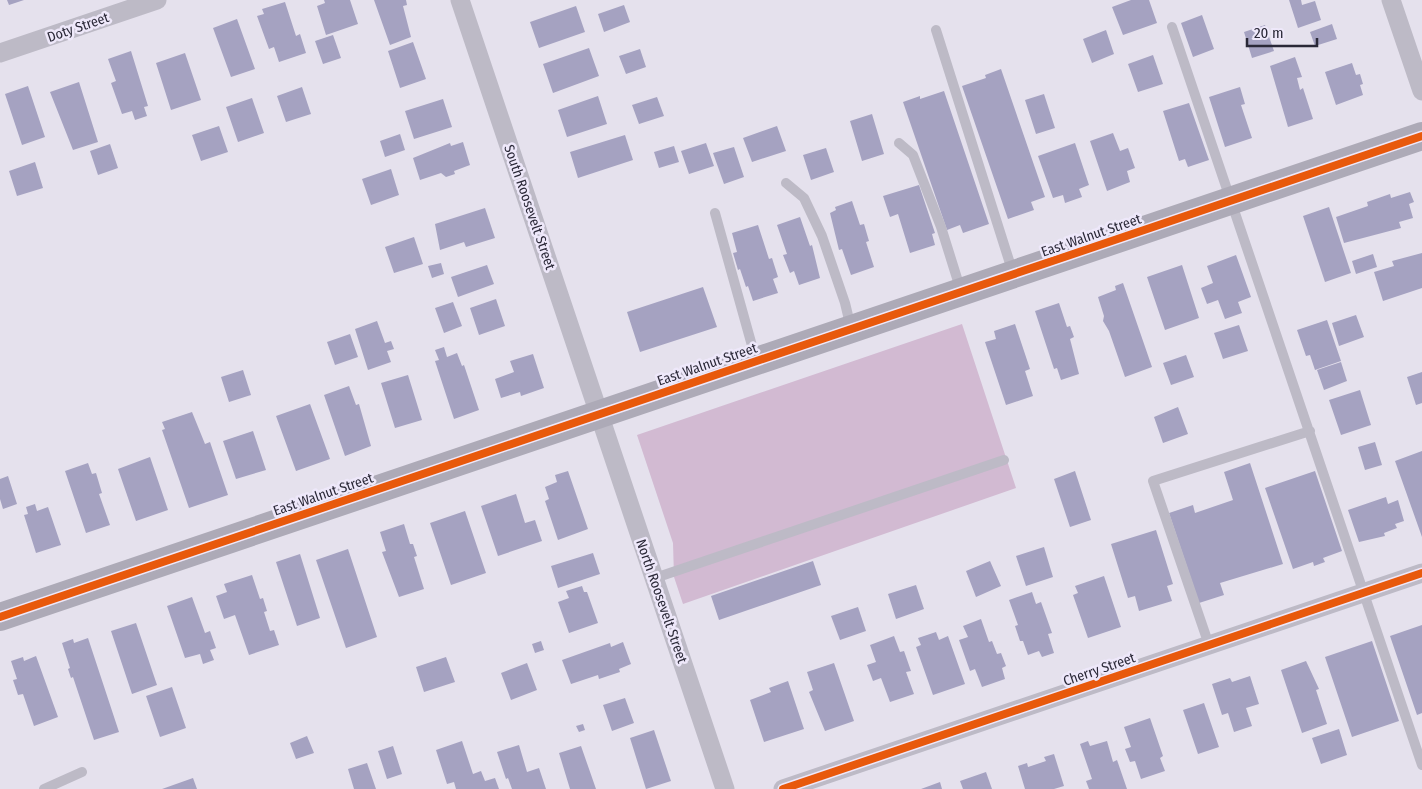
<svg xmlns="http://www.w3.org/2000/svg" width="1422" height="789" font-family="'Fira Sans Condensed',sans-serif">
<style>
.green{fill:#d2bad2}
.building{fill:#a5a2c1}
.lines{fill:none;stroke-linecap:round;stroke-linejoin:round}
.lane{stroke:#bdbac6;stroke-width:10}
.street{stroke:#bdbac6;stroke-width:19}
.secondary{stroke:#adaab7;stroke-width:28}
.cycleway-casing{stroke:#eee8fa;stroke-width:11}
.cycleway{stroke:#e8590c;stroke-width:8}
.labels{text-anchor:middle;stroke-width:5;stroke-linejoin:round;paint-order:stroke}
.street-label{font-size:14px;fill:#2a2837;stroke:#eee8fa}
</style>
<rect width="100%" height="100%" fill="#e5e1ed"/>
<path class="green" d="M962 324 1016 488 683 604 674 577 673 543 637 435Z"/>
<path class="building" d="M7 0H24L9 5Z
M324 0H350L358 24 326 35 317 6 325 3Z
M374 0H406L407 5 403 6 411 37 390 45Z
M1131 0H1149L1157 23 1123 35 1112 7Z
M1289 0H1301L1302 5 1315 1 1321 20 1298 28Z
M285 2 296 36 300 34 306 53 279 62 274 47 269 49 257 16 264 14 262 9Z
M624 5 630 22 604 32 598 14Z
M576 6 585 32 539 48 530 22Z
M1202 15 1214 49 1193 57 1181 23Z
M237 19 255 69 231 77 213 28Z
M1332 24 1337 39 1315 46 1310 32Z
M1265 25 1274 51 1252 58 1244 32Z
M1106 30 1114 54 1092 63 1083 39Z
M333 35 341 58 323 64 315 41Z
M413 42 426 79 400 88 388 51Z
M589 48 599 76 553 93 543 64Z
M640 49 646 67 626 74 619 56Z
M131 51 148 106 144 107 147 116 135 120 132 111 122 114 111 83 116 81 108 59Z
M185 53 201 100 171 110 156 63Z
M1153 55 1163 84 1138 92 1128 64Z
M1295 57 1302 77 1297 78 1300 90 1303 88 1313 119 1288 127 1270 66Z
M1352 63 1356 75 1360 74 1363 84 1360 85 1363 95 1336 105 1325 72Z
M1001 69 1045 197 1031 202 1034 210 1008 219 962 86 986 78 985 75Z
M79 82 98 142 73 150 50 92Z
M28 86 45 137 22 145 5 94Z
M302 87 311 114 286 122 277 96Z
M1240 87 1245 104 1241 105 1252 138 1225 147 1209 97Z
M944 91 989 224 963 233 960 225 947 230 903 102 920 96V99Z
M1044 94 1055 128 1036 134 1025 100Z
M598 96 607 124 567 137 558 110Z
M657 97 664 116 639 124 632 105Z
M252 98 264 133 238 142 226 107Z
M443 99 452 127 414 139 405 111Z
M1189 103 1209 160 1188 167 1185 159 1179 161 1163 111Z
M872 114 884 154 862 161 850 121Z
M219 126 228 152 201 161 192 135Z
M777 126 786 151 752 162 743 138Z
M1113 133 1120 151 1128 148 1135 168 1127 171 1130 182 1107 191 1090 141Z
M400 134 405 150 385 157 380 141Z
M625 135 633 160 578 178 570 152Z
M463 142 470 165 454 171 455 174 446 177 441 173 420 180 413 158 450 143 451 146Z
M706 143 714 166 689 174 681 151Z
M1075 143 1089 185 1079 189 1082 197 1065 203 1063 195 1053 198 1038 156Z
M110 144 118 168 98 175 90 151Z
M674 146 679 162 659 168 654 152Z
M734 147 744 177 724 184 713 153Z
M826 148 834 172 811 180 803 155Z
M35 162 43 188 17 196 9 171Z
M391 169 399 195 371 205 362 179Z
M919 185 935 233 932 234 935 245 910 253 898 214 890 217 883 196Z
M1410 192 1414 202 1409 204 1413 218 1399 222 1401 228 1344 243 1336 217 1368 206 1367 202 1390 194 1391 198Z
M852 201 860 225 864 224 869 241 866 242 874 267 851 275 842 249 839 250 830 213 836 210 835 207Z
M1329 207 1351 273 1325 282 1303 216Z
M485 208 495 238 466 247 464 242 440 250 435 224Z
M800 217 810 246 812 245 820 278 799 285 794 271 790 273 783 255 787 254 777 225Z
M758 225 769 259 772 258 778 277 773 279 778 293 753 301 748 286 746 287 740 269 738 270 733 253 737 252 732 233Z
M414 237 423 264 394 273 385 247Z
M1422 253V288L1383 301 1374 272 1394 266 1392 261Z
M1373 254 1377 267 1356 274 1352 261Z
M1236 255 1251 297 1238 302 1242 313 1225 319 1218 300 1207 304 1201 288 1213 283 1207 266Z
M441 263 444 274 432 278 428 266Z
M487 265 494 284 458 297 451 277Z
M1182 265 1199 318 1165 330 1147 277Z
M1123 283 1152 367 1125 377 1109 331 1103 321 1104 316 1098 297 1116 290 1115 286Z
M703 287 717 327 640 352 627 312Z
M496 299 505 326 479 335 470 308Z
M453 302 462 326 444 333 435 308Z
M1059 303 1067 327 1070 326 1074 337 1070 339 1079 374 1061 380 1057 368 1054 369 1035 311Z
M1356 315 1364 337 1339 346 1332 323Z
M1327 320 1341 361 1315 370 1310 355 1306 356 1297 330Z
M377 321 385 343 391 341 394 349 387 351 391 362 368 370 355 329Z
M1015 324 1030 369 1025 371 1033 396 1006 405 985 342 996 339 994 331Z
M1239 325 1248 351 1223 359 1214 333Z
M350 334 358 357 335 365 327 342Z
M444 347 447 357 457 353 462 366 464 365 479 410 454 419 435 361 439 360 435 350Z
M533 354 544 388 521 396 520 392 501 398 495 379 514 372 510 361Z
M1186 355 1194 377 1171 385 1163 363Z
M1341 362 1347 381 1324 390 1317 370Z
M243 370 251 395 229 402 221 377Z
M1422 372V403L1416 405 1407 377Z
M408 375 422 420 395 428 381 383Z
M349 386 356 405 359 404 371 446 345 456 324 395Z
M1360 390 1371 425 1341 435 1329 400Z
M310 404 330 459 296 471 276 416Z
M1178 407 1188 434 1163 443 1154 417Z
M192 412 205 444 210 442 228 495 189 508 162 430 165 429 162 422Z
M253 431 266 470 236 479 223 441Z
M1375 442 1382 465 1365 470 1358 447Z
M1422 451V537L1395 461Z
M150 457 168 510 136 521 118 469Z
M88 463 92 474 96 473 102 493 99 494 110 525 86 533 65 471Z
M1250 463 1283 564 1220 583 1224 595 1199 603 1169 513 1193 505 1195 513 1233 500 1224 472Z
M568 471 588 529 558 540 545 501 549 499 545 487 557 482 555 475Z
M1075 471 1091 520 1070 527 1054 479Z
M1315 471 1342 551 1323 558 1325 562 1314 566 1313 562 1293 569 1265 488Z
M8 476 17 504 3 509 0 499V479Z
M516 494 525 523 535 520 542 541 498 556 481 506Z
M1386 497 1388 504 1398 500 1404 521 1395 524 1397 528 1384 533 1385 536 1359 542 1348 510Z
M35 504 37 511 48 507 61 545 36 553 24 515 28 514 26 507Z
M465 511 486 573 451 585 430 523Z
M404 524 410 544H413L417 556 414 557 424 589 399 597 382 552 386 551 380 532Z
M1156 530 1173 584 1167 586 1172 601 1139 611 1135 596 1128 598 1111 544Z
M1044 547 1053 577 1026 586 1016 556Z
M348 549 377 637 346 648 316 560Z
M593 553 600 574 558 588 551 566Z
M300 554 320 618 297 626 276 562Z
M813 561 821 585 719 620 711 596Z
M990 561 1001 586 976 597 966 571Z
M252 575 260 599 263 598 267 611 264 612 270 631 274 630 279 645 249 655 235 615 224 619 216 596 227 592 224 584Z
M1104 576 1121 627 1088 638 1073 595 1078 593 1075 586Z
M916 585 924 609 896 619 888 594Z
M582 586 584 592H587L598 623 569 633 558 602 569 598 566 591Z
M1032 592 1036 604 1041 602 1052 633 1048 634 1054 653 1042 657 1039 651 1028 655 1023 641H1020L1015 626 1018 625 1009 600Z
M192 597 205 633 210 631 216 648 210 650 214 660 203 664 200 654 185 658 167 606Z
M858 607 866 631 840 640 831 616Z
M981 619 989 642 992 641 997 654 1001 653 1006 666 1002 668 1005 679 982 687 975 669 970 671 959 640 968 637 963 626Z
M136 623 157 685 132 694 111 631Z
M1422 625V713L1417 715 1390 636Z
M936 632 939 640 948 636 965 684 933 695 916 647 921 645 918 638Z
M894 636 900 652 904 651 911 671 906 672 914 694 890 702 881 678 873 681 867 665 876 662 870 645Z
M88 638 119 732 94 740 73 677 71 678 68 669 70 668 62 643 73 639 74 643Z
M541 641 544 650 535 653 532 644Z
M1372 641 1399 721 1352 737 1325 657Z
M623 642 631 664 619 669 620 672 599 679 598 675 571 684 562 660 610 643 611 647Z
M36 656 58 717 34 726 23 694 18 695 13 680 17 679 11 661 23 657 24 661Z
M446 657 455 682 424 692 416 667Z
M1306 661 1319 689 1316 690 1327 724 1302 733 1281 670Z
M527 663 537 690 511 700 501 673Z
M834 663 854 721 825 731 809 692 813 690 807 672Z
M1250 676 1259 704 1246 708 1252 726 1234 732 1228 713 1222 715 1212 684 1230 678 1232 682Z
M788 681 804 729 764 742 750 700 771 692 769 688Z
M172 687 186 728 160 737 146 696Z
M625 698 634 723 612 731 603 705Z
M1204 703 1219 747 1198 754 1183 710Z
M1150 718 1163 756 1160 758 1165 771 1141 779 1135 761 1130 762 1125 749 1131 747 1124 727Z
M583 724 585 730 579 732 576 726Z
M1339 729 1347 755 1321 764 1312 738Z
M654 730 671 781 646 789 630 738Z
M307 736 314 753 296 759 290 743Z
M462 741 473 774 481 771 485 781 495 778 499 789H456L454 782 447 784 436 750Z
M1088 741 1090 746 1107 741 1113 762 1117 760 1127 789H1089L1086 781 1092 779 1080 744Z
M519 745 527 772 539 768 546 789H512L508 778 506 779 497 752Z
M393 746 402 774 387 779 378 751Z
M581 746 596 789H570L559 753Z
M1054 754 1064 786 1054 789H1025L1018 766 1027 763 1028 767 1046 761 1044 757Z
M367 763 376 789H354L348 769Z
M986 772 992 789H963L960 781Z
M193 778 197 789H162Z
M940 782 942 789H921Z"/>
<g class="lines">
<path class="lane" d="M1172 27 1422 765
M936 30 1013 273
M899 143 913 155 941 227 961 291
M786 183 804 198 822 236 845 303 851 328
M715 213 756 360
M655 578 1004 460
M1209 645 1153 481 1310 431
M44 789 82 772"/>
<path class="street" d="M460 0 725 789
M1391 0 1422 91
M0 53 157 0
M783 789 1422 573"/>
<path class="secondary" d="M0 617 1422 136"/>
<defs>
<path id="cycleway" d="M0 617 1422 136
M783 789 1422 573"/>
</defs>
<use href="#cycleway" class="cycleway-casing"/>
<use href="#cycleway" class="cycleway"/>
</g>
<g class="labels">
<g class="street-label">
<text transform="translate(78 27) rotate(-19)" y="5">Doty Street</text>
<text transform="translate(530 207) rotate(71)" y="5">South Roosevelt Street</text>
<text transform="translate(1091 235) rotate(-19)" y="5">East Walnut Street</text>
<text transform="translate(707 364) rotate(-19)" y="5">East Walnut Street</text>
<text transform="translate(323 494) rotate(-19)" y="5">East Walnut Street</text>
<text transform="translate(662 601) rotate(71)" y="5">North Roosevelt Street</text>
<text transform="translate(1099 669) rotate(-19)" y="5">Cherry Street</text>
</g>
</g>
<path d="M1247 38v8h70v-8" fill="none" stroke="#2a2837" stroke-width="2.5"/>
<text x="1254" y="38" font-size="15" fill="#2a2837" stroke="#eee8fa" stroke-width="4" paint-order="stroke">20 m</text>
</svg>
